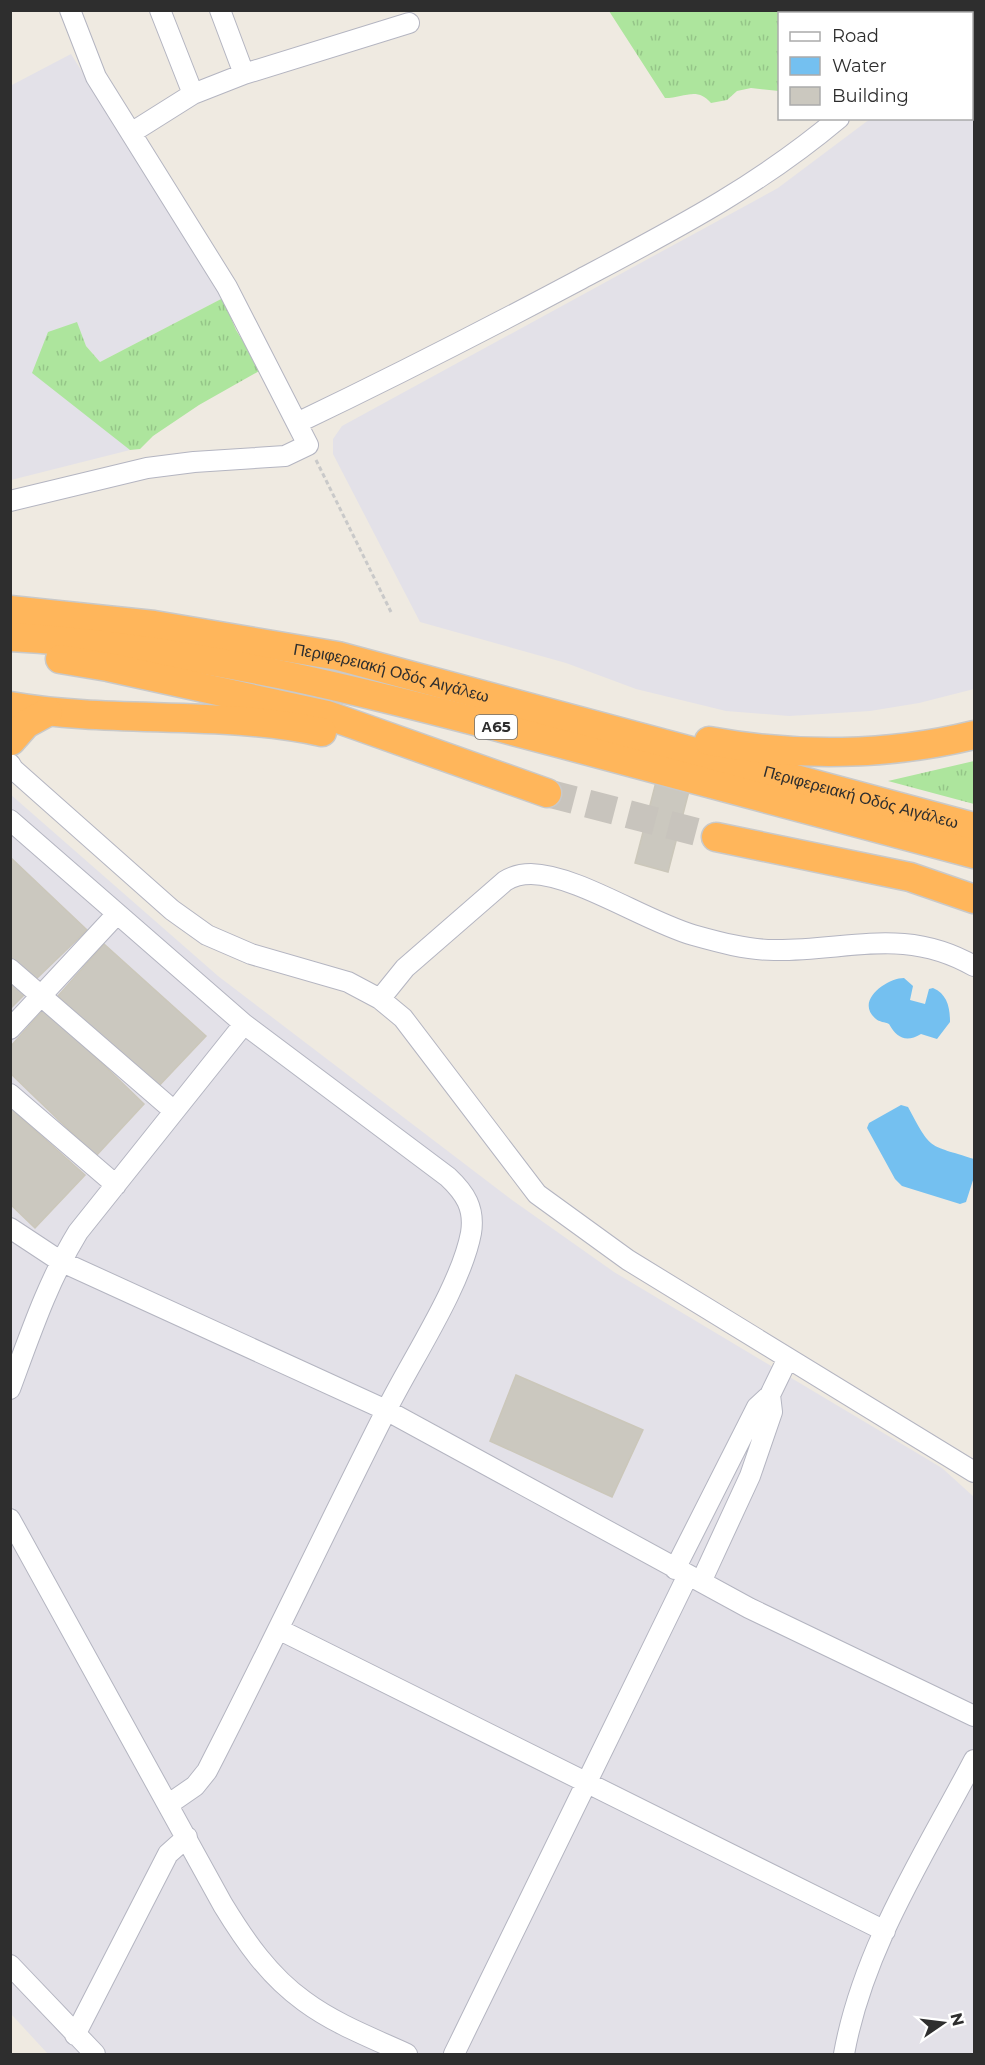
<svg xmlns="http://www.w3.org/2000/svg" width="985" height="2065" font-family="Montserrat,sans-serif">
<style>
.industrial{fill:#e3e1e8}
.grass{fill:url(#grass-tufts)}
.water{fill:#74c0f0}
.building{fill:#cbc8bf;stroke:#cbc7ba;stroke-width:1.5}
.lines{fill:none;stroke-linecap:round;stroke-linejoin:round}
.highway-tunnel{stroke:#c8c4bd;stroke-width:28;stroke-dasharray:28 14;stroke-linecap:butt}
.minor-casing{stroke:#b4b5c1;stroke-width:22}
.highway-casing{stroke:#c9c9c9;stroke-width:31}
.path{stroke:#c9c9c9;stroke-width:3;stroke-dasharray:4.5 3;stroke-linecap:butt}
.minor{stroke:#fff;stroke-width:20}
.highway{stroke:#ffb65b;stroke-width:28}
.labels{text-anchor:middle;stroke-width:5;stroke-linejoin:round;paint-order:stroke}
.shield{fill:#fff;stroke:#6d6d6d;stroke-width:1.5}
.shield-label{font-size:15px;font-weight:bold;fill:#2e2e2e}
.street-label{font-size:16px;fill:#2e2e2e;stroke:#fff}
</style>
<defs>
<pattern id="grass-tufts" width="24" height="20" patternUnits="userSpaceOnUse" patternTransform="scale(1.5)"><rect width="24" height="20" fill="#ade59d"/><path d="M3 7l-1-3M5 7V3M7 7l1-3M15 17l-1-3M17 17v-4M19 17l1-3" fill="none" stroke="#95c588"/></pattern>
</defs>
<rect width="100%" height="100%" fill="#efeae1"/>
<path class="industrial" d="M71 54 223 298 100 362 86 346 77 322 121 441 130 450 11 480 10 86Z
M972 67H974V689L919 703 870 711 789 716 726 711 636 689 566 663 420 622 333 454V439L342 426 778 188 870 119 972 118Z
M10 794 218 976 512 1200 614 1272 942 1468 974 1497V2054H48L11 2014Z"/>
<path class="grass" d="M609 11H974V42H972V14H780L779 91 751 88 737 91 727 100 711 103C697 86 684 98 665 98Z
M223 298 236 330 261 370 199 405 153 436 140 449 130 450 32 373 48 332 77 322 86 346 100 362Z
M974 761V804L888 781Z"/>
<path class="water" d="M904 978 913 986 910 1000 925 1004 929 989 933 988C947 994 950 1007 950 1022L937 1039 921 1034C906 1043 897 1038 889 1024 885 1022 879 1022 876 1019 854 1001 887 978 904 978Z
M901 1105 908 1107C932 1152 928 1144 974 1159V1177L966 1202 960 1204 902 1186 895 1179 867 1128 869 1123Z"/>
<path class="building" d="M656 782 689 791 668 872 635 863Z
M10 857 87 930 34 981 10 959Z
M104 944 206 1036 156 1089 58 996Z
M10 979 26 993 10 1009Z
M45 1008 144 1104 96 1156 10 1073V1047Z
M10 1108 85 1175 35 1228 10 1204Z
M516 1375 643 1430 612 1497 490 1441Z"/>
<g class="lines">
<path class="highway-tunnel" d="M547 793 716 837"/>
<defs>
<path id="minor" d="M160 10 193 94
M220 10 244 74
M972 56 974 55
M131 133 193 94 244 74 409 23
M297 423C393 377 487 329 581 279 675 229 757 187 839 118
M10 501 147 468 194 462 285 456 308 445 227 287 96 77 70 10
M10 764 13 769 172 910 207 935 251 954 348 982 380 999 403 1018 537 1194 628 1260 974 1472
M10 820 244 1024 448 1177C465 1193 475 1208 471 1233 461 1286 412 1359 387 1409 326 1529 269 1651 207 1771L195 1786 169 1804
M10 969 174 1111
M380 999 405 968 505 881C513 876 521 874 531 874 577 875 645 921 693 935 718 942 747 950 774 950 848 951 904 926 974 966
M10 1029 116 915
M10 1094 116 1185
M10 1228 60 1261 386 1410 749 1608 974 1716
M10 1389C30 1335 48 1281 78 1232L244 1024
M10 1519 223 1905C245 1941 269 1976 304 2001 335 2024 372 2038 407 2054
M675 1569 757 1407 770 1395 787 1360
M701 1582 750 1476 772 1412 770 1395
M280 1630 885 1931
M10 1965 95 2054
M75 2035 168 1854 187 1837
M454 2054 688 1575
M844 2054C863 1948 925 1854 974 1760"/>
<g id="highway">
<path id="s1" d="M10 610 154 625 338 656 974 827"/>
<path d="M10 637C193 647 371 693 547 740 689 778 832 816 974 854"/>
<path d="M60 659 108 667 327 715 547 793"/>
<path d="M10 706C113 724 219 710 322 732"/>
<path d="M11 741 26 724 48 712"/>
<path d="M709 741C796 757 889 756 974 735"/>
<path d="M716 837 910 877 974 899"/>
</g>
</defs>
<use href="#minor" class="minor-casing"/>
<use href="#highway" class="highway-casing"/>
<path class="path" d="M316 460 392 614"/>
<use href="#minor" class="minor"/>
<use href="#highway" class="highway"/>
</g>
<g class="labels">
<rect class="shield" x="475" y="715" width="42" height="24" rx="4.5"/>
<g class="shield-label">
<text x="496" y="732">Α65</text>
</g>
<g class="street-label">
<text dy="6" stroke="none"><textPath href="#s1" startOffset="387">Περιφερειακή Οδός Αιγάλεω</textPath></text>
<text dy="6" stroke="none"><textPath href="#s1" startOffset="873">Περιφερειακή Οδός Αιγάλεω</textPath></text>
</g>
</g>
<rect width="985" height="2065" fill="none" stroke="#2e2e2e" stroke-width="24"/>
<rect x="778" y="12" width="195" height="108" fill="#ffffff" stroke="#ababab" stroke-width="1.5"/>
<rect x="790" y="32" width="30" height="9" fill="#ffffff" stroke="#ababab" stroke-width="1.5"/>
<text x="832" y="42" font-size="18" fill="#2e2e2e">Road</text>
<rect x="790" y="57" width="30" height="18" fill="#74c0f0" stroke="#ababab" stroke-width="1.5"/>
<text x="832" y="72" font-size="18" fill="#2e2e2e">Water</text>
<rect x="790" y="87" width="30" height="18" fill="#cbc8bf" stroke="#ababab" stroke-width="1.5"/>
<text x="832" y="102" font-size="18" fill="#2e2e2e">Building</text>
<g transform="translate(943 2023) rotate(76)" stroke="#ffffff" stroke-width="4.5" paint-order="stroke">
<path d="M0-4.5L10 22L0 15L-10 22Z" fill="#2e2e2e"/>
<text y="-9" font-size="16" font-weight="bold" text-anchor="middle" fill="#2e2e2e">N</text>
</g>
</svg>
